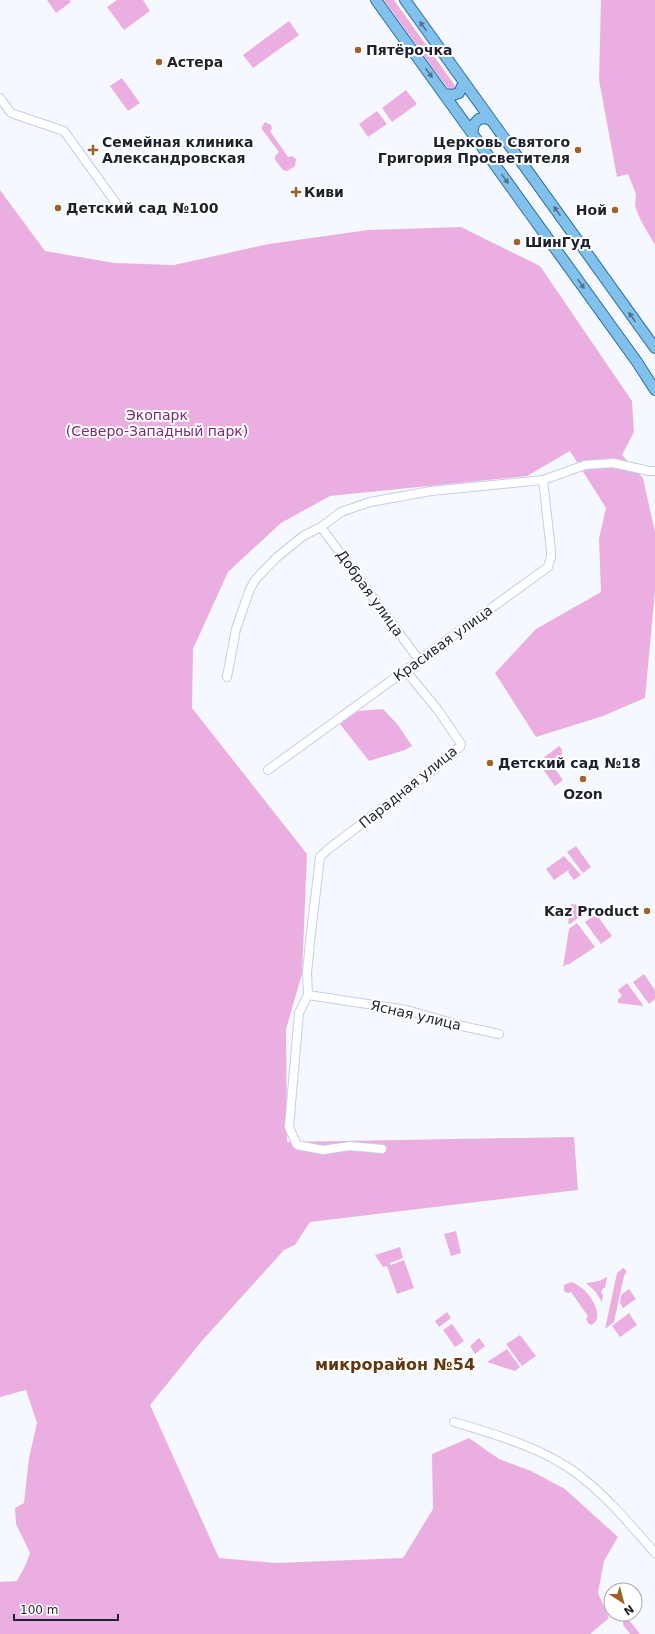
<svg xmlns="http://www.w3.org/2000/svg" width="655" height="1634" font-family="'DejaVu Sans',sans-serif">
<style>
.green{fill:#ebaee1}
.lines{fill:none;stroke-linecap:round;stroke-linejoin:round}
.minor-casing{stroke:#c4cded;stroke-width:10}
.major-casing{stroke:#286ea0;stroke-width:12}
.minor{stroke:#fff;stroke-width:8}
.major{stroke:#81c1eb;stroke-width:10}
.oneway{fill:#50728c}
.poi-dot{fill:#9f6227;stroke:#fff;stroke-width:1.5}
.labels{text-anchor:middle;stroke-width:4;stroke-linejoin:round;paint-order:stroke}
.poi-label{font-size:14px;font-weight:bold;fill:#1f222e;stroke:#fff;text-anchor:start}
.park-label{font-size:14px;fill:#802977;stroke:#fff}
.street-label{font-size:14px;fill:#1f222e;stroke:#fff}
.quarter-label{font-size:16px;font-weight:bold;fill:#62380e;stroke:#fff}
</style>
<rect width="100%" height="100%" fill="#f6f8ff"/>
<path class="green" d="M47 0H69L71 2 56 13Z
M117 0H143L150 11 124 30 107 7Z
M384 0H394L456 87 454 91 449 90Z
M601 0H655V245L640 219 635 206 636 194 628 174 617 177 599 80Z
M289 21 299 35 253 68 243 55Z
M122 78 140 103 128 111 110 86Z
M406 90 417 104 392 122 382 108Z
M377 111 387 124 368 137 359 124Z
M265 122 271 125 272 129 270 131 288 157 292 156 296 159 295 166 287 171 283 170 275 160V156L279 152 261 128Z
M0 190 45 251 114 263 174 265 269 244 368 230 461 227 540 266 632 401 634 432 622 455 643 478 655 532V591L645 698 603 716 536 737 495 673 536 629 601 592 599 539 606 508 570 451 527 476 330 496 281 523 228 572 193 649 192 708 307 854 302 974 286 1029 287 1142 574 1137 578 1190 310 1222 295 1245 284 1250 201 1342 150 1405 219 1558 276 1563 403 1558 433 1509 432 1454 469 1438 499 1459 531 1471 565 1489 618 1537 604 1561 598 1593 609 1618 590 1634H0V1582L17 1581 25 1566 30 1553 16 1524 15 1508 24 1503 29 1458 37 1423 26 1390 0 1397Z
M383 709 398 725 412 746 405 750 369 761 340 724 358 711Z
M559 746 562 749V759L556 763 555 769 563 780 555 786 538 762Z
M576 846 591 867 583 873 567 852Z
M564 856 581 875 574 880 568 872 570 869 554 880 546 869Z
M571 904 593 907 570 924 568 923Z
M596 914 612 936 601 944 585 922Z
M577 923 595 947 568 965 567 964 563 967 569 929Z
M644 974 655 990V999L649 1004 633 982Z
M627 983 643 1005 642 1006 618 1003V999L622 996 618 990Z
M456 1231 461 1253 451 1256 444 1234Z
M400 1247 403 1258 390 1263 391 1265 404 1260 414 1288 397 1294 387 1266 383 1267 375 1255Z
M623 1268 626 1270V1273L624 1276 614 1322 605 1329 617 1273Z
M607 1277 605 1288H603L601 1293 603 1294 602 1302 595 1291 586 1283 599 1281Z
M571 1282C577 1284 583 1288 587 1293 594 1300 604 1320 591 1325L588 1323 586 1319 588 1316 571 1292 567 1293 564 1291V1285Z
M629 1289 636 1299 623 1308 620 1303 621 1295Z
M447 1312 451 1318 439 1327 435 1321Z
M629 1313 637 1325 620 1337 612 1326Z
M452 1324 464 1341 455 1347 443 1330Z
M520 1335 536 1356 522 1366 506 1344Z
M479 1338 485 1346 475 1354 470 1346Z
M507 1349 520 1367 515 1371 487 1362Z
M625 1619 629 1620 640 1634H630L623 1625V1621Z"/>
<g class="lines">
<defs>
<path id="minor" d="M0 98 11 113 64 131 121 210
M321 527 419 660
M227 677 236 629 250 589 255 580 276 558 303 536 321 527 341 512 370 502 431 491 543 480 585 465 613 463 649 471H655
M268 770 548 567 551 557V551L543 480
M308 995 407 1010 462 1026 499 1034
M382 1149 350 1146 323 1150 297 1145 289 1127 299 1013 308 995 307 973 310 942 320 857 327 850 434 769 443 759 460 747 461 744 438 710 405 670
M454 1422C498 1435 550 1450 585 1480 611 1501 633 1528 655 1553"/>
<path id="major" d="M376 0 637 362 655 390
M405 0 655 348
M444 94 453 95 459 93 464 82
M472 133 474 124 479 119 485 118 491 120"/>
</defs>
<use href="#minor" class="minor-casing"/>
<use href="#major" class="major-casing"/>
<use href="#minor" class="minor"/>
<use href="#major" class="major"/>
</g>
<defs><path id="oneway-solid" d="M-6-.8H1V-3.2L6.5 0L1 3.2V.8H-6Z"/></defs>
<g class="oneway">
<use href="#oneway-solid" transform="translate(423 26) rotate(-126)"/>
<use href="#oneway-solid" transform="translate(429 73) rotate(54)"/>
<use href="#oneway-solid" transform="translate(505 179) rotate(54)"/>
<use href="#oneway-solid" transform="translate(557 211) rotate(-126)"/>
<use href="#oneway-solid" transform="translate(581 284) rotate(55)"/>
<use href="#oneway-solid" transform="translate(632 317) rotate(-126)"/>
</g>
<g class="poi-dot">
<circle cx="358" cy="50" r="4"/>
<circle cx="159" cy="62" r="4"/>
<path d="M91 144h4v4h4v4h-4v4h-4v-4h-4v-4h4z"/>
<circle cx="578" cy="150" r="4"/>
<path d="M294 186h4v4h4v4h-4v4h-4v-4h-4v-4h4z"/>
<circle cx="58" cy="208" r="4"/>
<circle cx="615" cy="210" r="4"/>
<circle cx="517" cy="242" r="4"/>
<circle cx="490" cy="763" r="4"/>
<circle cx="583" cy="779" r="4"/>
<circle cx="647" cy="911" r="4"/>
</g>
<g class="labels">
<g class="poi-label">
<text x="366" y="55">Пятёрочка</text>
<text x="167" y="67">Астера</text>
<text x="102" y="147">Семейная клиника<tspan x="102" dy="16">Александровская</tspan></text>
<text x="570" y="147" text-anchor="end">Церковь Святого<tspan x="570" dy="16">Григория Просветителя</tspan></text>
<text x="304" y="197">Киви</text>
<text x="66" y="213">Детский сад №100</text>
<text x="607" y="215" text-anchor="end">Ной</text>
<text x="525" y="247">ШинГуд</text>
<text x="498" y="768">Детский сaд №18</text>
<text x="583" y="799" text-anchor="middle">Ozon</text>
<text x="639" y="916" text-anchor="end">Kaz Product</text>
</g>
<g class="park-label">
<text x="157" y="420">Экопарк<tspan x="157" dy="16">(Северо-Западный парк)</tspan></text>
</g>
<g class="street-label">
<text transform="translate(370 593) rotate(54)" y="5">Добрая улица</text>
<text transform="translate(443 643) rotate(-36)" y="5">Красивая улица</text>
<text transform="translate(408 787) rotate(-39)" y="5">Парадная улица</text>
<text transform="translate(416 1015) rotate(13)" y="5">Ясная улица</text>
</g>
<g class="quarter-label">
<text x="395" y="1370">микрорайон №54</text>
</g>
</g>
<g transform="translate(623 1602) rotate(144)"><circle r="19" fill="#ffffff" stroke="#a5a7ab"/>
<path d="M0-3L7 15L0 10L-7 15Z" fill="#9f6227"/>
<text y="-6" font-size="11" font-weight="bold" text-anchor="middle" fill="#1f222e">N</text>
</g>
<path d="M14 1614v6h104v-6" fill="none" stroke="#1f222e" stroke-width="2"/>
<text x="20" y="1614" font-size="12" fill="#1f222e" stroke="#ffffff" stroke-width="3" paint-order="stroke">100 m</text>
</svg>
